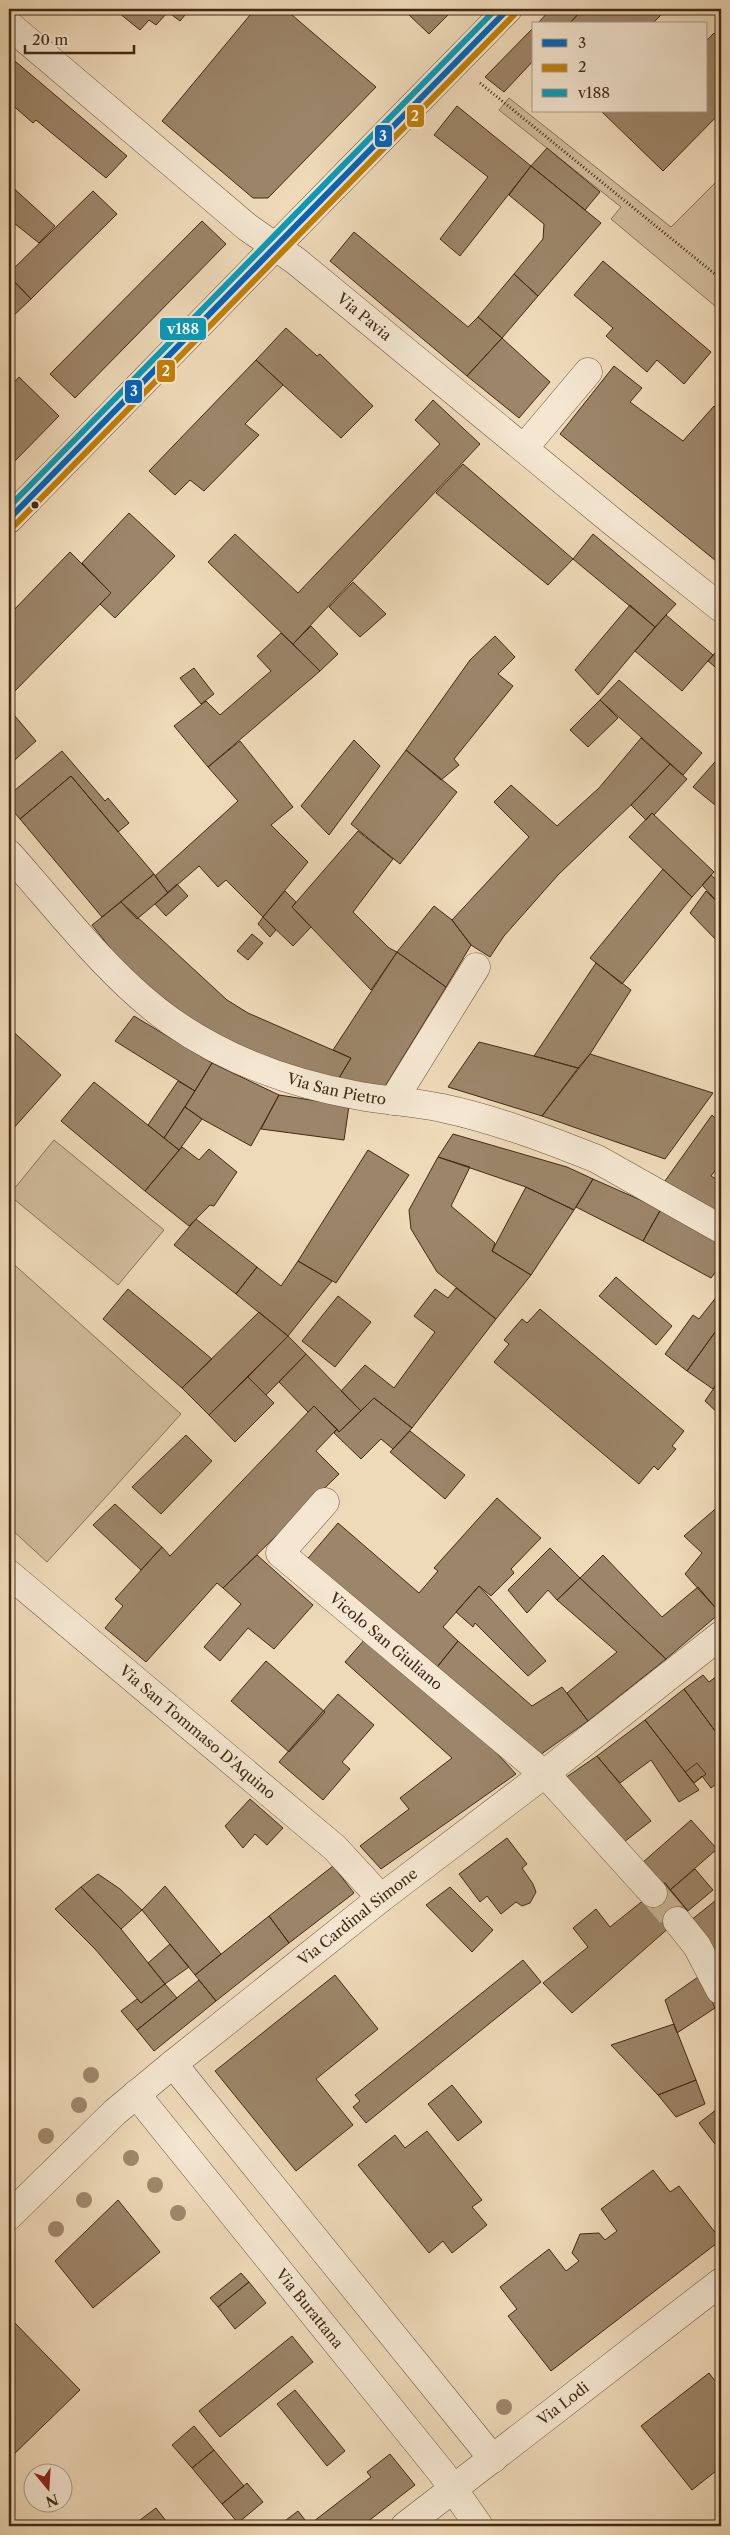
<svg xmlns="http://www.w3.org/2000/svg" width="730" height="2535" font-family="'Libre Caslon Text',serif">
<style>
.green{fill:#d1bb9c;stroke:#8a7258}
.building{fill:#9c8569;stroke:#432913}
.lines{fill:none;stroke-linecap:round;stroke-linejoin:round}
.minor-tunnel{stroke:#ccb697;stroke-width:28;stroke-dasharray:28 14;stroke-linecap:butt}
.minor-casing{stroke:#6e553c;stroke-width:29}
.path{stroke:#432913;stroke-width:3;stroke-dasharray:1 2.5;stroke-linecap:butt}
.minor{stroke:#f4e6d1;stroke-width:28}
.bus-1-casing{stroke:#f4e6d1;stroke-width:10}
.bus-2-casing{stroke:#f4e6d1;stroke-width:10}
.bus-3-casing{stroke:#f4e6d1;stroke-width:10}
.bus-1{stroke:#0065bd;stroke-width:6}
.bus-2{stroke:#c18006;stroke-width:6}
.bus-3{stroke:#079cbb;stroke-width:6}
.tree{fill:#9f886c}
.bus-dot{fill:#432913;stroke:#f4e6d1;stroke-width:2}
.labels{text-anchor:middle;stroke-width:4.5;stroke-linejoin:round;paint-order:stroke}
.street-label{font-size:15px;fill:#432913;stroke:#f4e6d1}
.line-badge{stroke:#f4e6d1;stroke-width:2}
.badge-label{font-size:14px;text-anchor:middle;font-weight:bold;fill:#fff}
</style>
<rect width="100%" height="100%" fill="#eed9b8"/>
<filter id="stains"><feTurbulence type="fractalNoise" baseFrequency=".004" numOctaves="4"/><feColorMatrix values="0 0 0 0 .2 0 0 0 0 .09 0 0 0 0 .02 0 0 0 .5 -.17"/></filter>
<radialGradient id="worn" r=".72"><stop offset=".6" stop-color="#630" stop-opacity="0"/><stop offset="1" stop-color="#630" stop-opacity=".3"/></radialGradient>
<path class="green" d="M509 98 671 227 721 177V311L611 219 621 207 499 110Z
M54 1140 164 1230 118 1285 9 1195Z
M9 1260 181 1414 47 1562 9 1527Z"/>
<path class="building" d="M114 9H190L180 21 168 12 156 25 149 20 140 30Z
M255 9H285L376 87 268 198H253L162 121Z
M411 9H454L429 34 407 13Z
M551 9H583L569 24H537Z
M583 9H667L652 24H569Z
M534 27V60L504 92 485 77Z
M714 33 721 40V112L663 171 601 111H706V41Z
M9 56 127 156 106 178 36 120 33 123 9 102Z
M457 106 531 166 460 256 440 239 488 177 434 135Z
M547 148 600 192 585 210 531 166Z
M531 166 601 223 538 296 514 274 543 239 544 224 509 195Z
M9 184 55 226 39 243 9 219Z
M93 191 117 214 31 299 9 276V273Z
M202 221 226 244 75 398 50 374Z
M354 232 468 327 478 317 502 338 467 376 330 261Z
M603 261 711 352 684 384 657 360 647 372 606 336 613 328 574 295Z
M514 274 538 296 502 338 478 317Z
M9 276 31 299 11 318 9 315Z
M286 328 317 356 320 354 373 406 341 438 256 360Z
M502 338 550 382 519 418 467 376Z
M256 360 283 385 245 424 259 435 204 491 190 480 175 495 149 471Z
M614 366 642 388 630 402 683 441 714 406 721 412V565L560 434Z
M19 377 59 416 9 467V388Z
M433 400 480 444 293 644 208 562 235 534 298 593 440 444 415 420Z
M463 464 573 559 548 585 436 493Z
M129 513 175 556 115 618 100 604 111 593 82 563Z
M593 534 676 604 655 627 573 559Z
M70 552 111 593 9 697V615Z
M353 582 386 614 360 637 329 607Z
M630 605 655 627 598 695 575 670Z
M666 615 713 655 682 691 635 651Z
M311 626 338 654 320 671 293 644Z
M281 633 320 671 208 767 174 726 206 701 220 715 271 671 257 656Z
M495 636 515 657 498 674 513 686 454 759 459 765 441 780 406 750 470 660Z
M721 646V672L708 661Z
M194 668 214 694 201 704 180 678Z
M619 680 702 753 683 775 600 700Z
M600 700 618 718 588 747 570 730Z
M9 709 36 741 9 765Z
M641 738 670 764 638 798 558 875 504 936 490 957 471 945 452 920 529 837 494 802 511 785 557 826 599 788Z
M354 740 380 766 329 835 301 806Z
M240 741 293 807 271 825 308 862 263 917 226 880 218 887 199 866 168 893 155 876 238 801 208 767Z
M406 750 457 792 400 864 351 824Z
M62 751 105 801 108 798 129 823 118 832 71 776 20 819 9 806V795Z
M721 755V808L720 809 693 787Z
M670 764 687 779 654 815 652 813 646 820 631 805Z
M71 776 154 874 102 917 20 819Z
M652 813 714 872 692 897 629 837Z
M358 831 393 859 353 912 389 948 397 952 371 990 292 907Z
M663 869 692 897 622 984 590 958Z
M154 874 168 893 137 919 121 902Z
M711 875 721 884V906L702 885Z
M177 884 188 896 166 916 155 904Z
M285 891 296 902 292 907 311 927 293 946 263 917Z
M706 891 721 906V945L690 913Z
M121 902 227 1000 248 1013 351 1058 336 1083 229 1045 182 1016 123 964 92 925Z
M434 906 452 920 471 945 446 987 397 952Z
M263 917 276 930 270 937 258 924Z
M252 934 263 943 248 960 237 951Z
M397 952 446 987 381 1093 336 1083 351 1058 333 1050Z
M596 963 631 990 590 1054 578 1068 534 1056Z
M134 1016 212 1063 195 1091 115 1041Z
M9 1028 61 1075 12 1130 9 1127Z
M479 1042 534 1056 578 1068 542 1116 448 1087Z
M590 1054 713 1093 665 1159 542 1116Z
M212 1063 279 1095 251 1146 202 1119 185 1107Z
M178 1081 195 1091 164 1138 148 1125Z
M94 1082 179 1150 145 1191 61 1121Z
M279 1095 349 1106 344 1140 261 1129Z
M185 1107 202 1119 179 1150 164 1138Z
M712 1115 721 1124V1163L711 1176 721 1182V1220L660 1188Z
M453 1134 567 1167 593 1179 574 1210 526 1187 438 1157Z
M182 1147 199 1160 209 1149 237 1172 214 1206 210 1205 189 1226 145 1191Z
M368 1150 409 1175 336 1283 298 1261Z
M438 1157 470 1167 451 1206 495 1243 492 1251 531 1275 496 1319 437 1272 411 1229 409 1210Z
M593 1179 661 1209 643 1241 576 1207Z
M526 1187 574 1210 531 1275 492 1251Z
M661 1209 721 1242V1265L711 1278 643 1241Z
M196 1219 257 1267 236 1294 174 1245Z
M298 1261 332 1281 288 1336 236 1294 257 1267 281 1286Z
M616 1277 672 1326 656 1345 599 1296Z
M456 1288 496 1319 412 1428 374 1398 361 1411 341 1391 365 1365 394 1388 435 1332 414 1316 435 1289 448 1298Z
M128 1289 212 1359 182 1388 103 1319Z
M721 1291V1324L687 1371 665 1354 693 1315 699 1319Z
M338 1296 371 1322 335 1367 302 1341Z
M540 1309 684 1431 672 1446 676 1449 658 1470 654 1466 639 1484 494 1362 509 1344 504 1340 522 1319 527 1323Z
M259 1312 288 1336 209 1415 182 1388Z
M721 1324V1378L713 1389 687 1371Z
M288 1336 306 1354 266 1395 248 1377Z
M306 1354 361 1411 339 1432 314 1406 308 1412 279 1382Z
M248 1377 274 1403 235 1442 209 1415Z
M721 1378V1416L705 1401Z
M374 1398 412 1428 393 1449 381 1439 361 1459 334 1433 337 1429 339 1432Z
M314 1406 337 1429 316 1451 339 1474 223 1588 217 1583 146 1662 105 1628 123 1606 115 1599 162 1547 170 1556Z
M410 1431 465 1475 445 1499 390 1452Z
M186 1435 212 1461 161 1514 132 1487Z
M497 1498 541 1538 511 1569 514 1573 491 1596 479 1586 443 1627 458 1641 434 1671 303 1564 338 1523 419 1593 438 1571 434 1568Z
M115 1504 162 1547 141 1570 93 1525Z
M721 1504V1612L720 1613 685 1574 702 1553 684 1536Z
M550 1548 580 1578 557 1600 548 1590 527 1613 508 1590Z
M257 1555 313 1605 274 1649 248 1628 220 1661 204 1647 241 1604 223 1588Z
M603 1555 662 1617 698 1587 720 1613 666 1659 580 1578Z
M580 1578 666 1659 588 1721 567 1693 617 1652 557 1600Z
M479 1586 546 1661 528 1676 475 1623 473 1627 456 1612Z
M366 1638 484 1739 516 1774 381 1869 360 1846 409 1809 400 1798 452 1758 345 1662Z
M458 1641 532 1706 562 1687 588 1721 537 1757 434 1671Z
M266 1661 325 1712 289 1752 231 1701Z
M721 1673V1739L684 1689 703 1675 709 1682Z
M684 1689 721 1739V1748L719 1750 721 1753V1780L711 1788 702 1776 694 1783 645 1720Z
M338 1694 374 1725 342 1762 350 1769 323 1800 279 1762Z
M645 1720 699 1790 679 1802 651 1760 620 1783 597 1756Z
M597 1756 651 1821 624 1842 565 1778Z
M697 1763 706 1774 694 1783 685 1772Z
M250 1799 283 1828 267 1845 255 1834 243 1848 225 1826Z
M691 1820 717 1849 670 1890 665 1883 662 1885 642 1863Z
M507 1838 527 1864 522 1868 533 1884 536 1892 530 1903 522 1906 516 1902 501 1914 487 1896 480 1902 459 1874Z
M333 1866 354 1893 289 1943 269 1916Z
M695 1869 713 1890 688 1911 670 1890Z
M98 1874 120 1889 142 1910 121 1929 81 1887Z
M665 1883 688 1911 572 2013 543 1983 588 1947 573 1928 596 1909 610 1927Z
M165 1886 221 1954 195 1975 142 1910Z
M81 1887 121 1929 165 1984 141 2003 95 1949 55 1909Z
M450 1887 493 1930 472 1952 426 1905Z
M721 1896V1961L690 1921Z
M269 1916 289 1943 216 2001 195 1975Z
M170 1944 189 1967 165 1984 148 1963Z
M523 1960 541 1982 366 2123 353 2107 360 2101 355 2095Z
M335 1975 378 2029 316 2079 353 2125 296 2171 215 2071Z
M701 1975 715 2008 677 2033 665 2000Z
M199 1980 216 2001 154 2051 137 2030Z
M165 1984 177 1998 137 2030 121 2011 137 1999 141 2003Z
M674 2024 696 2080 658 2095 611 2045Z
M696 2080 705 2104 676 2117 658 2095Z
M452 2085 482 2122 458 2141 428 2104Z
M721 2106V2152L699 2123Z
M427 2131 482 2200 472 2207 487 2225 452 2253 443 2241 429 2253 358 2165 395 2135 405 2148Z
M653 2170 670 2192 679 2186 721 2240 551 2371 508 2316 517 2309 500 2287 549 2249 566 2271 579 2261 572 2253 580 2234 599 2233 605 2240 617 2231 601 2209Z
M118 2200 160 2252 93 2308 55 2261Z
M241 2273 249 2282 218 2307 210 2298Z
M249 2282 266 2303 235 2329 218 2307Z
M11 2319 80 2390 9 2459V2321Z
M292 2336 313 2362 220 2437 199 2411Z
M709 2373 721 2389V2467L692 2490 641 2426Z
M295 2390 345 2451 327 2466 277 2404Z
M194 2426 214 2450 192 2468 172 2445Z
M214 2450 244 2486 222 2504 192 2468Z
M390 2454 415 2485 362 2526H278L298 2511 309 2525 371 2477 367 2472Z
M247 2483 263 2502 238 2523 222 2504Z
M156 2508 170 2526H132Z"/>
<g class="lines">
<path class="minor-tunnel" d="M653 1893 677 1921"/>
<defs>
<g id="minor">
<path id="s1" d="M9 25 247 227 296 261 613 522 721 608"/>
<path d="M524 448 588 372"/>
<path d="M9 519 508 9"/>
<path id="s2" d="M9 854C59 910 111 979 172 1022 228 1061 292 1084 360 1096 387 1101 415 1102 442 1108 494 1119 547 1139 597 1159L721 1229"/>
<path d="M393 1101 476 967"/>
<path id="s3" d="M325 1502 280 1553 551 1780 653 1893"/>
<path id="s4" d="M9 1574 335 1848 381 1898"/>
<path d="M677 1921 697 1946 720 1990"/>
<path d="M173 2064 493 2459"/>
<path id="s5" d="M136 2094 442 2473 479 2526"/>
<path id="s6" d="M9 2216 115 2112 173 2064 381 1898 543 1775 721 1635"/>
<path id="s7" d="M405 2526 721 2282"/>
</g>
</defs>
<use href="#minor" class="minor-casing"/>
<path class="path" d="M480 83 721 279"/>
<use href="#minor" class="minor"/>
<defs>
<path id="bus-1" d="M9 519 508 9"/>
<path id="bus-2" d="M15 525 514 15"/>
<path id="bus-3" d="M9 507 496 9"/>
</defs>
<use href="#bus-1" class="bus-1-casing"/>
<use href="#bus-2" class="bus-2-casing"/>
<use href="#bus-3" class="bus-3-casing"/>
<use href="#bus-1" class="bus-1"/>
<use href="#bus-2" class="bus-2"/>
<use href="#bus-3" class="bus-3"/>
</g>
<g class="tree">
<circle cx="91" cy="2075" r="8"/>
<circle cx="79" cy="2105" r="8"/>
<circle cx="46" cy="2136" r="8"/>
<circle cx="131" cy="2158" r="8"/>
<circle cx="155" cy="2185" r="8"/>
<circle cx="84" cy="2200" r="8"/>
<circle cx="178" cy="2213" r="8"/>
<circle cx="56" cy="2229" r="8"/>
<circle cx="504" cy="2407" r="8"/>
</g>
<circle class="bus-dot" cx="35" cy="505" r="4.5"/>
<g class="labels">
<g class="street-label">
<text dy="5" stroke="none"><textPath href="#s1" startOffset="460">Via Pavia</textPath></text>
<text dy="5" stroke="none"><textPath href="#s2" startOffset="414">Via San Pietro</textPath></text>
<text dy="5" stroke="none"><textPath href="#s3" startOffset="206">Vicolo San Giuliano</textPath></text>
<text dy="5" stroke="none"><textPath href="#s4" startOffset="246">Via San Tommaso D'Aquino</textPath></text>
<text dy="5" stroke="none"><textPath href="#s6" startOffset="460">Via Cardinal Simone</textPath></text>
<text dy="5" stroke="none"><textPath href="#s5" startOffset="276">Via Burattana</textPath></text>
<text dy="5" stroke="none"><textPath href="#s7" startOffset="200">Via Lodi</textPath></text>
</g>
</g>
<g class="line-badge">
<rect x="406" y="104" width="19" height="24" rx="5" fill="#c18006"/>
<rect x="374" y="124" width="19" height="24" rx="5" fill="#0065bd"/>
<rect x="159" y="317" width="48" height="24" rx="5" fill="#079cbb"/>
<rect x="156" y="359" width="20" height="24" rx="5" fill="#c18006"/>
<rect x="124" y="379" width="19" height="25" rx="5" fill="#0065bd"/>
</g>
<g class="badge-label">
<text x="415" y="121">2</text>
<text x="383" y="141">3</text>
<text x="183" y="334">v188</text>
<text x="166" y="376">2</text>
<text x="134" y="396">3</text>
</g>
<rect width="730" height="2535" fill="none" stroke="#eed9b8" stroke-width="30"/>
<rect x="10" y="10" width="710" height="2515" fill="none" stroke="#432913" stroke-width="2.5"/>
<rect x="15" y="15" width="700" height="2505" fill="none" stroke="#432913"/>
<rect x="532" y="22" width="175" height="90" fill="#f4e6d1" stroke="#ad9a85"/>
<rect x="542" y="39" width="25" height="8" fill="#0065bd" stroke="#ad9a85"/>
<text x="578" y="48" font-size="15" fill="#432913">3</text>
<rect x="542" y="64" width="25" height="8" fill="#c18006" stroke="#ad9a85"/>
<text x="578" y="72" font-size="15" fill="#432913">2</text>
<rect x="542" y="89" width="25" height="8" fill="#079cbb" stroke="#ad9a85"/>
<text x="578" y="98" font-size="15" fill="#432913">v188</text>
<g transform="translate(48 2488) rotate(162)"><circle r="24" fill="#f4e6d1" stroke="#ad9a85"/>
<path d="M0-4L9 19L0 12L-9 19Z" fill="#8f2418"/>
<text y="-8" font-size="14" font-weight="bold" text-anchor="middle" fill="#432913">N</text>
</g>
<path d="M25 45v8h109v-8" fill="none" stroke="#432913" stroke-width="2.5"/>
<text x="32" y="45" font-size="15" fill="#432913" stroke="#f4e6d1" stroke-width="4" paint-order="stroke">20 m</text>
<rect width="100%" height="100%" filter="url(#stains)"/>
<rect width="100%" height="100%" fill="url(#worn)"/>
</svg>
